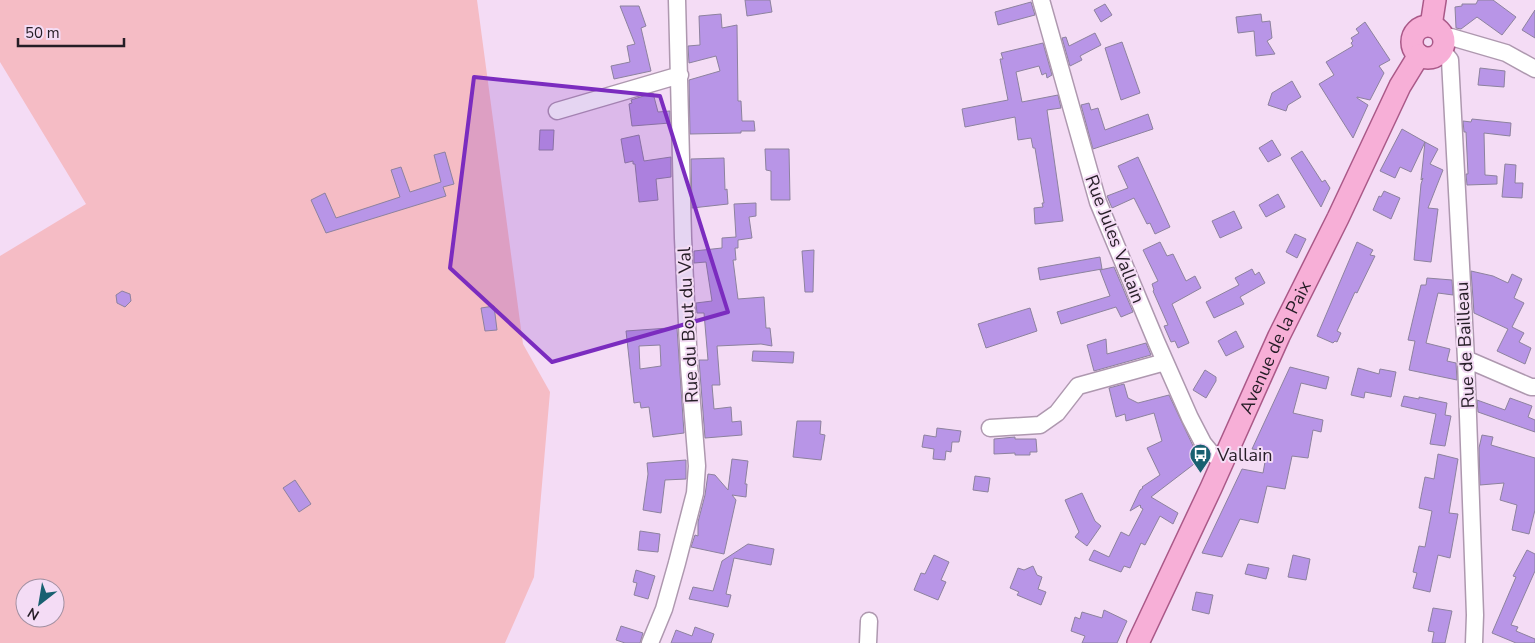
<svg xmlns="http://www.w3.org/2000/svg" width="1535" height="643" font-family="'Nunito Sans',sans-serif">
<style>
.green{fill:#f5bcc5;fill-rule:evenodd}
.building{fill:#b895e7;stroke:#8d829e;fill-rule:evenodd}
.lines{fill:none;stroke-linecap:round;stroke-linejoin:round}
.minor-casing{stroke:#ae98af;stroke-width:19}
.major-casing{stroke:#aa5988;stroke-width:24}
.minor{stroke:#fff;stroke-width:16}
.major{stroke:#f7afd7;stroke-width:21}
.marked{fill:#7b2cbf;fill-opacity:0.2;stroke:#7b2cbf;stroke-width:4;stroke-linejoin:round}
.labels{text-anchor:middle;stroke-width:4;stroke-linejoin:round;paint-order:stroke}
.street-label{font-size:18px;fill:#251d26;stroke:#f4dcf5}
.poi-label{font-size:18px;fill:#251d26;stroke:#f4dcf5;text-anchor:start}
</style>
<rect width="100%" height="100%" fill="#f4dcf5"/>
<path class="green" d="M0 0H477L523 344 550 392 534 577 505 643H0V256L86 204 0 62ZM25 588H55V618H25Z"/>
<path class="building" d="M745 0H770L772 12 747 16Z
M1478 0H1493L1516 17 1502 35 1477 17 1461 29 1456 28 1455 7 1462 6V4H1476Z
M1031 2 1035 15 998 25 995 12Z
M1105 4 1112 15 1101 22 1094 10Z
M620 6H639L646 26 641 28 651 71 614 79 611 66 630 62 627 46 635 44Z
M1535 10V38L1522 30Z
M721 14 722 28 737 25 738 101H741L742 121H754L755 131H741V133L690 134 689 80 720 71 716 56 689 63 688 46 700 45 699 16Z
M1261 14 1262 22 1270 21 1272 38 1267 41 1275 54 1256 56 1254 31 1238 33 1236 17Z
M1365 22 1390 60 1379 66 1384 73 1370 100 1357 97V98L1368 105 1353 138 1319 84 1334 75 1326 62 1353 46 1351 43 1353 41 1351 38 1359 33 1356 29Z
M1095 33 1101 45 1080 56 1082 60 1070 66 1062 38 1066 37 1069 46Z
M1122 42 1140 93 1121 100 1105 48Z
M1043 43 1052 75 1047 78 1046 73 1042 75 1039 66 1016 72 1022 102 1058 95 1061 108 1047 110 1063 221 1035 224 1034 208 1043 207 1042 203H1044L1035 148H1033L1031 138 1018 140 1015 117 965 127 962 109 1008 100 1000 59H1003L1001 53Z
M1480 68 1505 71 1504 87 1478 85Z
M1292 81 1301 97 1288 105 1286 111 1268 105 1272 93Z
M653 93 658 112 670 111V123L632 126 629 104 632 103 631 100Z
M1089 103 1091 110 1098 108 1105 130 1148 114 1153 129 1093 149 1081 105Z
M1472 119 1511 123 1510 136 1484 133 1485 175 1497 176V184L1467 185 1466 174H1468L1466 132H1464L1463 121 1471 122Z
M1402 129 1425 142 1411 172 1400 167 1395 178 1380 171Z
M540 130H554L553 150H539Z
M639 135 644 161 671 157V177L656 179 658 200 639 202 635 164H633V161L625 163 621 139Z
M1272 140 1281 155 1268 162 1259 148Z
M1425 142 1438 149 1430 164 1443 170 1428 208 1438 209 1431 262 1414 260 1421 184 1423 178 1421 180Z
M765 149H789L790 200H771V171L766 170Z
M1302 151 1322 182 1325 180 1330 188 1321 207 1291 158Z
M445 152 454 184 443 187 446 196 326 233 311 200 325 193 336 218 400 197 391 170 401 167 410 192 441 182 434 155Z
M1138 157 1170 227 1155 234 1150 223 1147 224 1134 198 1112 208 1107 196 1128 188 1118 166Z
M724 158 725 190 727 189 728 204 692 208 691 159Z
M1505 164 1516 165 1515 183H1523L1522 198 1502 197Z
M1384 191 1400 198 1391 219 1373 210 1379 196 1381 197Z
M1278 194 1285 207 1266 217 1259 205Z
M756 203V216L749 217 752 238 738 240V248H735L736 260H733L738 299 764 297 766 328H770L772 346 761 344 717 346 720 385H712L714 409 731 407 732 422 741 421 742 435 705 438 699 360H708L704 313H697L696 303 712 301 706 262 694 263V251L722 248V238L736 237 734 204Z
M1234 211 1242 228 1220 238 1212 221Z
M1295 234 1306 239 1297 258 1286 252Z
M1160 242 1167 256 1173 254 1186 281 1195 276 1201 288 1172 304 1189 343 1178 348 1175 341 1171 342 1164 326 1168 325 1153 291 1154 290 1152 284 1158 281 1143 250Z
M1357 242 1373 250 1370 255 1375 256 1357 293 1355 292 1337 331 1341 333 1337 342 1335 341 1333 343 1317 336Z
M814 250 813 292H805L802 251Z
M1100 257 1102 269 1040 280 1038 268Z
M1114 267 1133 312 1121 317 1116 307 1061 324 1057 312 1110 296 1100 270Z
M1252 269 1255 275 1259 272 1265 283 1240 297 1244 304 1214 318 1206 302 1239 285 1235 278Z
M1471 271 1493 276 1508 283 1512 274 1522 279 1514 298 1524 303 1512 327 1524 333 1519 342 1531 348 1525 364 1497 351 1508 329 1474 313Z
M1427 278 1452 280 1453 295 1438 293 1426 343 1450 349 1447 361 1456 363 1457 380 1409 370 1415 341 1408 340 1421 285H1426Z
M122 291 130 294 131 301 125 307 117 303 116 295Z
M494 306 497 330 485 331 481 308Z
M1030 308 1037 331 986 348 978 324Z
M669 328V329L677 328 684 433 653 437 649 407 641 408 640 402 634 403 626 331ZM660 345 661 366 640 369 639 346Z
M1236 331 1244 347 1226 356 1218 341Z
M1106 339 1107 354 1146 343 1151 355 1094 371 1087 345Z
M753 351 794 352 793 363 752 361Z
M1290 367 1329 377 1326 389 1301 383 1293 413 1323 420 1321 432 1313 430 1308 458 1292 456 1285 489 1267 486 1258 523 1240 519 1222 557 1202 553 1242 469 1263 473 1267 451 1252 449Z
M1358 368 1379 374 1380 369 1396 372 1391 397 1365 392 1364 398 1351 395Z
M1205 370 1216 377V381L1206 398 1193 390Z
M1124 384 1128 398 1138 403 1169 395 1194 448 1202 458 1151 497 1178 513 1173 524 1160 516 1145 545 1141 543 1130 568 1124 566 1121 572 1089 560 1094 550 1109 557 1121 532 1129 536 1143 509 1140 507 1141 506 1140 505 1130 511 1140 490 1143 488 1142 487 1160 475 1147 448 1162 441 1154 413 1126 421 1125 414 1116 417 1109 388Z
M1404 396 1419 399V397L1447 403 1445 415 1451 416 1445 446 1430 444 1436 414 1401 406Z
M1510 398 1532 406 1528 417 1535 420V432L1478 412 1477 400 1505 410Z
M797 421H821L820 434 825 435 821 460 793 457Z
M937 428 961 431 959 442H952L951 452 946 451 945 460 933 459 934 449 922 447 924 435 936 437Z
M1482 435 1493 437 1491 445 1535 458V510L1529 534 1512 530 1517 505 1500 500 1504 483 1480 485 1479 448Z
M1015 437V439H1036L1037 452H1030V455H1015V453L994 454V439Z
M1438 454 1458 459 1449 513 1458 514 1450 558 1438 555 1430 592 1413 588 1417 573 1413 572 1419 546 1425 547 1432 511 1419 508 1421 497 1425 477 1434 479Z
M732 459 748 461 745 484H747L746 497 732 495 736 500 724 554 691 547 695 535 698 536V522L705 495 708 474 715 475 728 490Z
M686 460V479L665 480 661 513 643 510 648 474 647 463Z
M975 476 990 478 988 492 973 490Z
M295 480 311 504 299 512 283 488Z
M1082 493 1095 521 1101 526 1087 546 1075 537 1079 532 1065 500Z
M640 531 660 534 658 552 638 550Z
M748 544 774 549 771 565 734 558 726 594 731 595 728 607 689 599 693 587 713 591 722 561Z
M1527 550 1535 554V571L1511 625 1518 627 1516 631 1535 639V643H1516L1492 633 1516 577 1513 576Z
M934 555 949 562 941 580 946 582 938 600 914 590 921 573 925 574Z
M1293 555 1310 559 1306 580 1288 577Z
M1248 564 1269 568 1266 579 1245 574Z
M1033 566 1037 575 1042 577 1038 589 1046 592 1041 605 1017 595 1019 592 1010 588 1018 568 1024 570Z
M636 570 655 576 648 599 634 595 637 583 633 582Z
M1196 592 1213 595 1209 614 1192 610Z
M1433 608 1452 611 1445 643H1432L1434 632 1428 631Z
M1104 610 1127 621 1117 643H1082L1085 636 1071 631 1075 617 1080 619 1082 612 1102 618Z
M621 626 643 633 640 643H625L616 640Z
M695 627 714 634 711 643H671L676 630 692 636Z"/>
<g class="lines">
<defs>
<path id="minor" d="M1041 0 1098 202 1156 341 1190 418 1203 443 1212 454 1223 461
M1443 37H1451L1506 53 1535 69
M1442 50 1450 60 1466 359 1475 615 1474 643
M557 111 680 75
M1466 359 1531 387H1535
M990 428 1040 425 1057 413 1078 386 1165 362
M650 643 664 609 677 563 695 493 697 466 689 366 683 238 677 0
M868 643 869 621"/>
<g id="major">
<path d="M1431 26 1435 0"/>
<circle cx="1428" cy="42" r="16"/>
<path id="s1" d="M1138 643 1211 488 1279 336 1338 218 1400 86 1419 55"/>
</g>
</defs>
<use href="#minor" class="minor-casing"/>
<use href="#major" class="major-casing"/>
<use href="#minor" class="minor"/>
<use href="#major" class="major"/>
</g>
<path class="marked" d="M474 77 660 96 728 312 552 362 450 268Z"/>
<defs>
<symbol id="bus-pin" viewBox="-11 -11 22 30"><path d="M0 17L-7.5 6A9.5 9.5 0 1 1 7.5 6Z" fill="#196071" stroke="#f4dcf5"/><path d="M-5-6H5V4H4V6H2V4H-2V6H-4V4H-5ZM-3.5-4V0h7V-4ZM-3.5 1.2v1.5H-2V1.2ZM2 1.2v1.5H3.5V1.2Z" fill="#fff"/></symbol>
</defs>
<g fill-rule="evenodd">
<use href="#bus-pin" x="1188" y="442" width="25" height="34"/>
</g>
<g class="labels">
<g class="street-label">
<text transform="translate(1115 239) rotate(69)" y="6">Rue Jules Vallain</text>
<text transform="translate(688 325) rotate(-93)" y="6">Rue du Bout du Val</text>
<text transform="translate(1465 345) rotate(-93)" y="6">Rue de Bailleau</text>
<text dy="6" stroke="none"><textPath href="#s1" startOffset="326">Avenue de la Paix</textPath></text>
</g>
<g class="poi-label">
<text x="1217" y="461">Vallain</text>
</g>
</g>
<g transform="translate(40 603) rotate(211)"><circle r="24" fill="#f4dcf5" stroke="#a190a2"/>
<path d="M0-4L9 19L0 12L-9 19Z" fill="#196071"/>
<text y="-8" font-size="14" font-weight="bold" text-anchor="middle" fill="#251d26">N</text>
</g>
<path d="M18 38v8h106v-8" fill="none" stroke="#251d26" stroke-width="2.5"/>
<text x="25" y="38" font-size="15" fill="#251d26" stroke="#f4dcf5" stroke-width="4" paint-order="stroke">50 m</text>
</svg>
